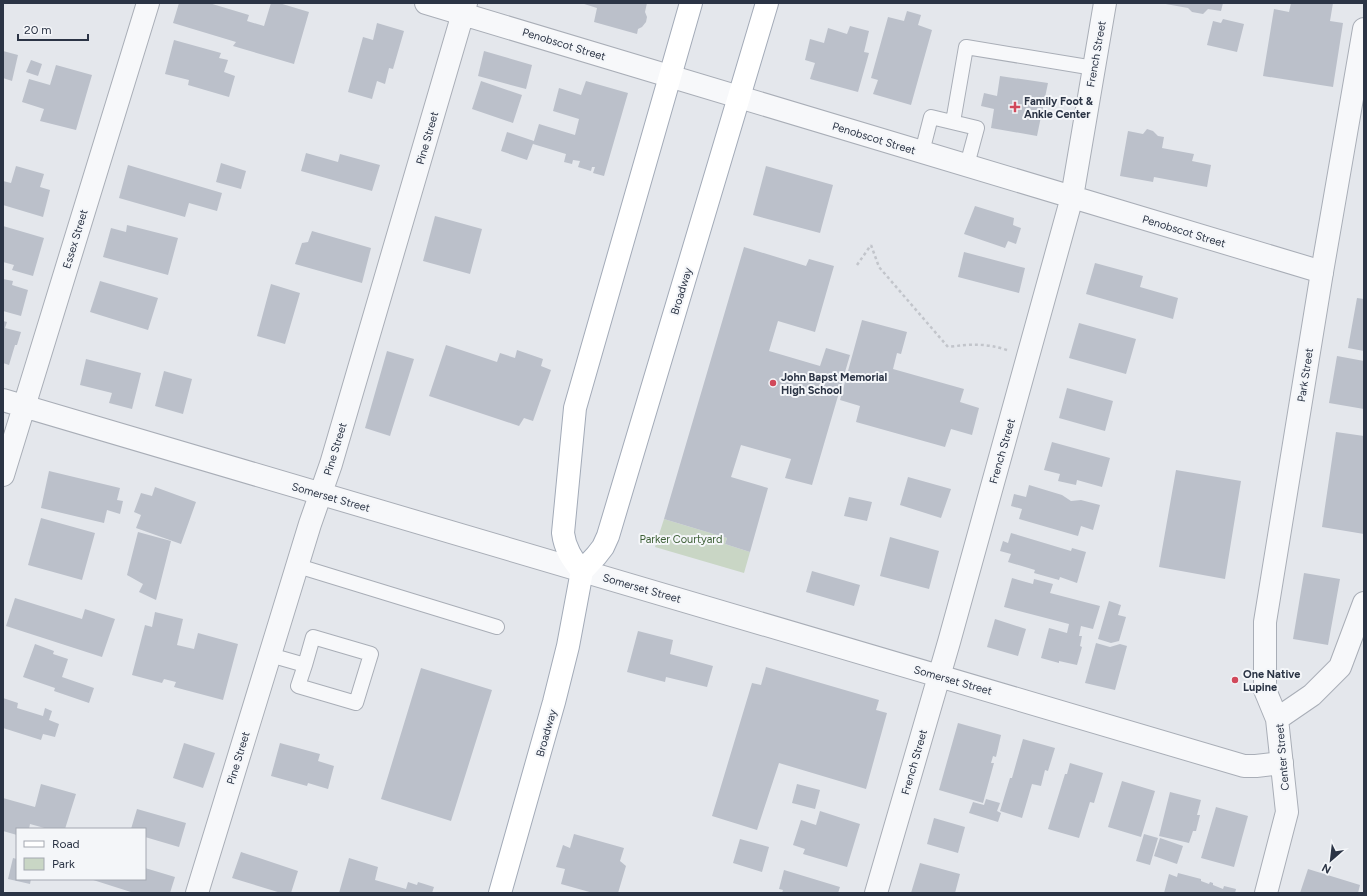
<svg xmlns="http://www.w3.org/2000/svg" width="1367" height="896" font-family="Figtree,sans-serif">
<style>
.green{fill:#c9d6c5}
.building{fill:#bbc0ca}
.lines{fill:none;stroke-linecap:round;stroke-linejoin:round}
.service-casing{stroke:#a9aeb7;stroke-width:16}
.minor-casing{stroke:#a9aeb7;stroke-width:24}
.tertiary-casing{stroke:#a9aeb7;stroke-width:24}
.primary-casing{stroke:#a3abb8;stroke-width:24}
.path{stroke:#c2c5cb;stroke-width:2.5;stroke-dasharray:3 3;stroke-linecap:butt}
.service{stroke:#f7f8fa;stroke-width:14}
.minor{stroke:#f7f8fa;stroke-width:22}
.tertiary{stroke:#f7f8fa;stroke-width:22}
.primary{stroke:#fff;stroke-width:22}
.poi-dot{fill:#d1495b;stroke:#f4f6f9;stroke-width:1.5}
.labels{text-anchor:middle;stroke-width:4;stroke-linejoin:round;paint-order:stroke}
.street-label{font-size:11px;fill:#2b3445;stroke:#f4f6f9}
.poi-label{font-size:11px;font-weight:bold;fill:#2b3445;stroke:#f4f6f9;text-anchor:start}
.park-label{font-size:11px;fill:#3f6138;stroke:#f4f6f9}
</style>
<rect width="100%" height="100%" fill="#e4e7ec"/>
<path class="green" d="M664 519 727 538 725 544 750 552 744 573 655 547Z"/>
<path class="building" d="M179 3H209L249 15 247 21 264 26 271 3H279L309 12 294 64 233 46 236 42 173 23Z
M581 3H647L645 12 647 17 646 22 642 27 638 29 637 34 594 22 597 8Z
M1160 3H1223L1221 11 1208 9 1203 14 1192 12 1188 8Z
M1291 3H1333L1330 21 1343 23 1333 87 1263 76 1274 9 1289 12Z
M907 11 921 15 918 25 932 30 911 105 873 94 878 80 871 78 888 17 904 21Z
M1223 19 1244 24 1237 52 1207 45 1213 21 1221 23Z
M377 23 404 31 393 69 389 68 385 84 377 81 372 99 348 92 363 37 373 40Z
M850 26 869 31 864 52 869 53 858 92 810 79 815 63 805 60 810 39 824 43 828 28 847 34Z
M174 40 221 53 219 58 228 60 224 72 235 76 229 97 188 85 189 80 165 74Z
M3 51 18 55 12 81 3 78Z
M484 51 532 65 526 89 478 76Z
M31 60 42 64 38 76 26 72Z
M56 65 92 75 76 130 40 121 44 109 22 102 29 79 50 85Z
M1000 76 1048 83 1037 136 991 128 994 109 981 106 984 93 997 96Z
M481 81 522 95 513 123 472 109Z
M586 81 628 93 604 176 593 173 595 167H592L591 171 578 167 580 161 573 160 572 164 564 162 566 154 533 144 539 124 575 135 579 119 553 111 559 88 581 95Z
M1147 129 1153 131 1158 136 1164 137 1162 148 1194 154 1192 161 1211 165 1207 187 1154 177 1153 182 1120 176 1128 131 1143 134Z
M507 132 534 141 527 160 501 151Z
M306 153 338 162 340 154 380 165 372 191 301 171Z
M221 163 246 171 241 189 216 182Z
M128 165 222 193 217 211 189 203 185 217 119 198Z
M16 166 44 174 40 187 50 190 43 217 3 205V181L11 183Z
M766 166 833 185 820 233 753 215Z
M975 206 1014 218 1013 225 1021 228 1016 244 1008 241 1005 248 964 234Z
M435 216 482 229 470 274 423 261Z
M127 225 178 238 168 275 103 257 111 228 126 232Z
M3 226 44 238 33 276 12 270 14 265 3 262Z
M312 231 371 248 362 283 295 264 302 243 308 242Z
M744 247 806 266 809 259 834 266 815 332 778 321 769 351 820 366 826 348 850 355 812 485 785 478 791 459 741 445 731 477 768 488 750 552 725 544 727 538 664 519Z
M964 252 1025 268 1019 293 958 277Z
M1095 263 1143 276 1140 287 1178 298 1173 319 1086 294Z
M3 279 13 281 12 285 28 290 21 316 3 311Z
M100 281 158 298 148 330 90 312Z
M271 284 300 293 285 344 257 336Z
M1357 298 1364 299V351L1348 348Z
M862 320 907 332 901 354 897 353 893 369 964 389 960 402 979 408 972 435 951 429 945 447 856 422 860 406 840 400Z
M3 321 7 322 5 328 21 332 17 345H15L9 365 3 363Z
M1079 323 1136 339 1126 374 1069 358Z
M446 345 497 362 500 353 515 358 517 350 543 359 541 366 551 370 533 421 524 418 519 426 429 396Z
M387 351 414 359 390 436 365 428Z
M1337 356 1364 361V409L1329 403Z
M86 359 141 373 132 409 109 403 112 393 80 385Z
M164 371 192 379 183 414 155 406Z
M1067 388 1113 401 1105 431 1059 418Z
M1336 432 1364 436V534L1322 527Z
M1052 442 1110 458 1102 487 1077 480 1076 485 1058 481 1060 474 1044 470Z
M1176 470 1241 481 1225 579 1159 567Z
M49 471 120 488 117 500 123 501 120 514 107 510 104 523 41 508Z
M908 477 951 489 941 518 900 505Z
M1029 485 1062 495 1071 501 1081 500 1100 505 1093 530 1081 526 1078 536 1019 519 1022 509 1011 506 1014 494 1026 497Z
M155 487 196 502 181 544 136 528 141 515 134 512 141 493 152 496Z
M849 497 872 502 867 521 844 516Z
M41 518 95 533 82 580 28 565Z
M138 532 171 541 156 600 139 592 143 584 127 575Z
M1011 533 1071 551 1072 548 1086 552 1077 583 1060 577 1059 580 1034 573 1035 570 1008 562 1011 554 1000 551 1003 541 1008 543Z
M890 537 939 551 929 589 880 576Z
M812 571 860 585 854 606 806 592Z
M1304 573 1340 579 1328 645 1293 639Z
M1012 578 1033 584 1034 579 1053 584 1050 593 1100 606 1093 629 1081 626 1079 636H1082L1080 646 1082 647 1077 665 1059 661V663L1041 658 1049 628 1067 633 1069 624 1004 607Z
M15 598 82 619 85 609 115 619 102 657 6 626Z
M1109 601 1121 605 1118 615 1126 617 1119 641 1111 643 1098 639Z
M155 612 183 619 177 645 194 649 198 633 238 644 223 700 174 687 176 682 164 679 162 683 132 675 145 625 152 627Z
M995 619 1026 629 1018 656 987 647Z
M638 631 673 640 670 654 713 666 707 687 666 677 665 682 627 672Z
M1096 643 1110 647 1120 644 1127 646 1115 690 1085 683Z
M35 644 54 651 53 654 68 659 62 677 94 688 89 703 54 691 55 688 23 677Z
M766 667 879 700 876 710 887 713 866 789 779 763 757 830 712 816 752 683 761 685Z
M421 668 492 690 451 821 381 799Z
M3 698 18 703 17 708 43 716 45 708 52 711 49 720 59 724 55 737 43 734 41 740 3 728Z
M958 723 1001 735 996 757 993 756 991 763H994L983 803 939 790Z
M1023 739 1055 748 1048 771 1045 770 1041 786 1032 784 1022 818 1000 811 1010 778H1012Z
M184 743 215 753 203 788 173 778Z
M280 743 320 754 318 761 334 766 328 789 308 783 307 786 271 776Z
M1070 763 1103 773 1094 803 1090 802 1079 838 1048 829 1065 774H1067Z
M1122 781 1155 791 1141 837 1108 827Z
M41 784 76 794 65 829H48L30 824 29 829H17V835L3 831V798L35 807Z
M797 784 820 790 815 809 792 803Z
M1170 792 1201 800 1197 815H1200L1196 831H1193L1189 843 1159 836Z
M986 799 1000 803 997 811 1001 813 998 822 969 813 973 802 984 805Z
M1216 807 1248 816 1234 867 1201 858Z
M137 809 186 823 179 847 145 837V829H131Z
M820 811 860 824 847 867 803 854 805 849 793 845 801 820 816 825Z
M934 818 965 827 958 853 927 844Z
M574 834 624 848 620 861 626 866 618 893H593L561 884 565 869 556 867 563 845 570 848Z
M1144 834 1158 838 1150 865 1136 861Z
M1160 838 1183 846 1177 864 1154 856Z
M740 839 769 847 762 872 733 863Z
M241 852 298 871 291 893H281L232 878Z
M13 858 17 859V879H31L30 884 8 879Z
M349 858 378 867 375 880 406 889 408 882 417 885 418 882 434 887 432 893H339Z
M920 863 960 874 955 893H911Z
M145 868 175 877 170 893H134L90 879H145Z
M1308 869 1360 885 1358 893H1300Z
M784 870 840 887 838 893H782L783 890 779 889Z
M1178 873 1201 879V881L1209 884 1210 882 1213 883V885L1223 889 1224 886 1236 889 1235 893H1164L1169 874 1177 877Z"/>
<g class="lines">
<defs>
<path id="service" d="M953 122 966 47 1094 68
M922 152 931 117 977 128 967 165
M298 566 497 627
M270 655 305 665 313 637 371 654 356 703 298 686 305 665"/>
<path id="minor" d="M426 3 1322 272
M3 400 1244 766H1256L1282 763
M3 475 148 3
M197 893 310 524 331 464 466 3
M876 893 949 642 1072 197 1105 3"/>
<path id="tertiary" d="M1277 719 1312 695 1340 667 1364 603
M1266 893 1287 812 1277 719 1265 690V622L1322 272 1364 29"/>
<path id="primary" d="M582 571C572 559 565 549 563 533L575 408 691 3
M500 893 554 702 568 646 582 571 596 556 603 547 608 536 767 3"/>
</defs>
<use href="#service" class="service-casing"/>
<use href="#minor" class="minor-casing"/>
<use href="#tertiary" class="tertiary-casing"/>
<use href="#primary" class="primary-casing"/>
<path class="path" d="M871 245 879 267 948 347C971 344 985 343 1007 350
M857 265 871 245"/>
<use href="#service" class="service"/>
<use href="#minor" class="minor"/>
<use href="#tertiary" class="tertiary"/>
<use href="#primary" class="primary"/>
</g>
<g class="poi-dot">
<path d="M1013 101h4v4h4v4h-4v4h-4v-4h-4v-4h4z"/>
<circle cx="773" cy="383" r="4"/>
<circle cx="1235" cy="680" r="4"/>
</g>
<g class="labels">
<g class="street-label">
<text transform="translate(564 44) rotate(17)" y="4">Penobscot Street</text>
<text transform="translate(1096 54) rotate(-80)" y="4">French Street</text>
<text transform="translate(427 138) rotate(-74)" y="4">Pine Street</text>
<text transform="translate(874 138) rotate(17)" y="4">Penobscot Street</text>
<text transform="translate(1184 231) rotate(17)" y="4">Penobscot Street</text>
<text transform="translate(75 239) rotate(-73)" y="4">Essex Street</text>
<text transform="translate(681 291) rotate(-73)" y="4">Broadway</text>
<text transform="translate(1305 375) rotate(-81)" y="4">Park Street</text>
<text transform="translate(335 449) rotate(-73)" y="4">Pine Street</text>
<text transform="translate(1002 451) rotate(-74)" y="4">French Street</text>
<text transform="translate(331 497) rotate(16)" y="4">Somerset Street</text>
<text transform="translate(642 588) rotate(16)" y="4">Somerset Street</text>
<text transform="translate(953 680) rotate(16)" y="4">Somerset Street</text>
<text transform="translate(546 733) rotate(-74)" y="4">Broadway</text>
<text transform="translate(1282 757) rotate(-95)" y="4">Center Street</text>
<text transform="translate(238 758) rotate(-73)" y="4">Pine Street</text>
<text transform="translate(914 762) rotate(-74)" y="4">French Street</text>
</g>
<g class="poi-label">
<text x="1024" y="105">Family Foot &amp;<tspan x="1024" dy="13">Ankle Center</tspan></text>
<text x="781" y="381">John Bapst Memorial<tspan x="781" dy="13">High School</tspan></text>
<text x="1243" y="678">One Native<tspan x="1243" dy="13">Lupine</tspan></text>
</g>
<g class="park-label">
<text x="681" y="543">Parker Courtyard</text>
</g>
</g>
<rect width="1367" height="896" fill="none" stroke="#2b3445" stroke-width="8"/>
<rect x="16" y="828" width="130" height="52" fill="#f4f6f9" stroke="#a4a8b1"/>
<rect x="24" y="841" width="20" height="6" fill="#ffffff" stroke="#a4a8b1"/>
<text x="52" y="848" font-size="12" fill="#2b3445">Road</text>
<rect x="24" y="858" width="20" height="12" fill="#c9d6c5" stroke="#a4a8b1"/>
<text x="52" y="868" font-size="12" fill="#2b3445">Park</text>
<g transform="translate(1331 860) rotate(208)" stroke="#f4f6f9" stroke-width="3" paint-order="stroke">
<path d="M0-3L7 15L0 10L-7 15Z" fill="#2b3445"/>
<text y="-6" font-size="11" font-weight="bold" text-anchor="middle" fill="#2b3445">N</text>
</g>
<path d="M18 34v6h70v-6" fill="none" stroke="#2b3445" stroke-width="2"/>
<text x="24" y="34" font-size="12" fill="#2b3445" stroke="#f4f6f9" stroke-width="3" paint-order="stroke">20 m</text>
</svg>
